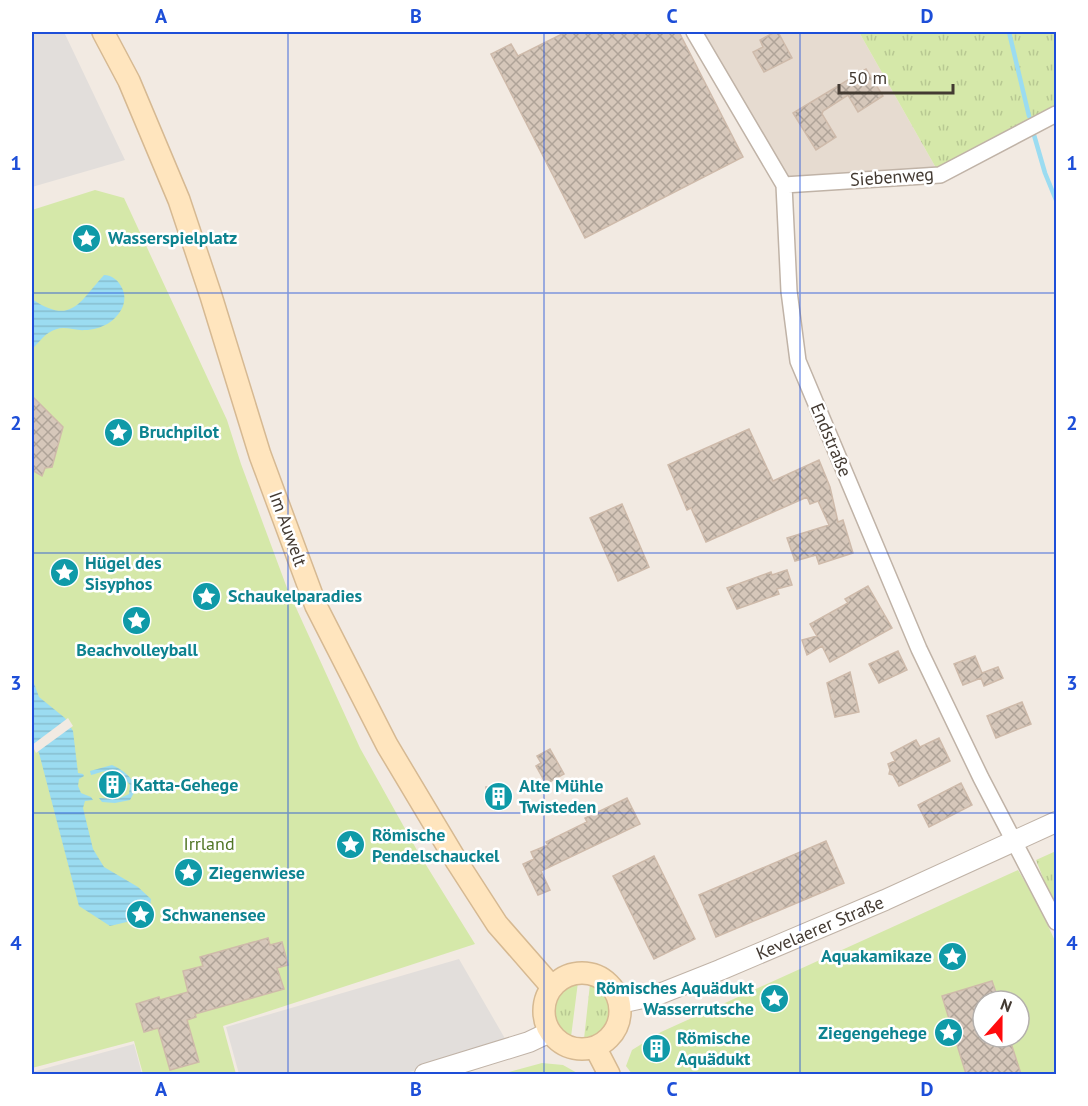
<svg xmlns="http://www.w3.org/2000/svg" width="1088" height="1106" font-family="'PT Sans',sans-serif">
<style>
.residential{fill:#e6dbd0}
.grass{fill:url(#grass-tufts)}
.park{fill:#d5e8a9;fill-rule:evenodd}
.parking{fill:#e2dedb}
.water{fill:url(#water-rules)}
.pier{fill:#f2eae2}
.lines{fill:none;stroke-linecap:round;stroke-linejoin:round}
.stream{stroke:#9bdcf1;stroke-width:4.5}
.building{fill:url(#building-cross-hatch);stroke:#cebaaa;stroke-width:1.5}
.minor-casing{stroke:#c0b3a7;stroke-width:18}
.tertiary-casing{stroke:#c0b3a7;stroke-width:22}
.secondary-casing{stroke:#d6b992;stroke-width:24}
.minor{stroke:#fff;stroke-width:15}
.tertiary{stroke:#fff;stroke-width:20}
.secondary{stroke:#ffe5be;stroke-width:21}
.grid{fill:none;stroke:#1d4ed8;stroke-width:1.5;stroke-opacity:0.55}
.labels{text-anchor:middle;stroke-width:5;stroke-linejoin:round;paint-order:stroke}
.street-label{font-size:18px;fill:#433a32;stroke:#fff}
.culture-label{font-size:18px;font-weight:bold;fill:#0d838f;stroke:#fff;text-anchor:start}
.park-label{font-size:18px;fill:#507525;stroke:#fff}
.neatline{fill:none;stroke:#1d4ed8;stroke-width:2}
.grid-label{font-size:20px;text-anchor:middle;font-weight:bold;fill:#1d4ed8}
</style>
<defs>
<pattern id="grass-tufts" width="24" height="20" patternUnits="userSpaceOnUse" patternTransform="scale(1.5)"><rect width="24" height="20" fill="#d5e8a9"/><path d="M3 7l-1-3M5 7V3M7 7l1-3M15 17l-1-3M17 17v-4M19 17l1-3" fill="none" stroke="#b8c892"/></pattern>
<pattern id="water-rules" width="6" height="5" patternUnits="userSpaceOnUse" patternTransform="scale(1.5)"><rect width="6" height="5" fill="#9bdcf1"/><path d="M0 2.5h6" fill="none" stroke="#87becf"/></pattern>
<pattern id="building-cross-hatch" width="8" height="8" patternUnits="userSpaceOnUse" patternTransform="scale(1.5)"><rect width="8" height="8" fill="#d6c7ba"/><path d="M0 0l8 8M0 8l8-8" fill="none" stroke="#afa398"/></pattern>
</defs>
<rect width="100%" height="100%" fill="#f2eae2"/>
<path class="residential" d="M694 32H859L940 175 784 185Z"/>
<path class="grass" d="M859 32H1056V114L940 175Z
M1056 851V911L1036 860Z
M578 982 571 1037C545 1022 546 989 578 982Z
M590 984C618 995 613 1034 584 1039Z"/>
<path class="park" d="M95 190 124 198 227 420 241 464 287 588 360 748 418 852 475 944 223 1026 236 1074H143L134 1041 32 1068V210Z
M1018 870 1036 900 1056 943V1074H632L626 1066 632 1050 661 1032ZM983 1001H1019V1037H983Z
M542 1063 563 1065 579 1074H502Z"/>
<path class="parking" d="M32 32H64L125 160 32 187Z
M459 959 507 1042 403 1074H239L226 1027Z
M134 1044 142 1074H32V1072Z"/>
<path class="water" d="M104 275C112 275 119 281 122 288 125 294 125 300 123 306 117 321 101 330 85 330 76 331 65 326 57 329 45 332 40 342 32 349V299C72 326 79 302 104 275Z
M32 678 39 697 65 718 73 731 78 773 83 774 84 776 79 779 78 786 81 793 91 797 93 800 85 801 83 808 93 849 104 867 138 887 151 899 149 915 135 920 110 926 79 906 39 753 32 744Z
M112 765C122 769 134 778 136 789L130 800 115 803 102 802 99 798 118 799 129 794 130 785C115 766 112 769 91 775L90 771Z"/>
<path class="pier" d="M68 718 73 726 36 753 32 745Z"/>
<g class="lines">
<path class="stream" d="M1009 32 1029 116
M1034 135 1045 173 1056 200"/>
</g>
<path class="building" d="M566 32H679L743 157 585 238 491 54 511 44 518 56Z
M775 32H778L792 58 764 72 753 52 763 47 760 40Z
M866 69 883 96 858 112 848 95 823 111 822 114 836 137 816 150 793 113Z
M32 396 63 427 52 467 45 468 42 476 32 470Z
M749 429 773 481 819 460 830 487 838 522 843 520 853 553 819 564 816 555 795 561 787 538 829 525 818 501 810 504 807 497 706 542 691 508 687 510 668 465Z
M622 504 649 567 618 581 590 518Z
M787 570 792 585 777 589 779 594 737 609 727 588 771 572 772 575Z
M868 586 892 628 830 662 822 646 807 655 802 640 817 636 810 624 848 603 845 599Z
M898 651 907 670 879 683 869 664Z
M975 656 982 673 998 667 1003 678 984 686 981 678 963 685 954 664Z
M850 672 859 712 835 717 827 683Z
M1022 702 1031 724 996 738 987 716Z
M939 738 950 761 899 786 893 775 889 774 890 770 888 764 895 761 891 753 916 740 920 747Z
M550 749 564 774 546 784 536 766 541 763 537 756Z
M101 785a11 11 0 1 1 22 0a11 11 0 1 1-22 0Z
M961 783 972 805 929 827 918 805Z
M486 787 500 788 507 791 509 800 505 807 497 810 490 806 487 801Z
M627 798 640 824 541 871 550 890 538 895 523 864 534 859 531 852 548 845 546 842 587 822 585 818Z
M826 841 844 883 716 937 699 895Z
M654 856 695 939 654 959 613 876Z
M268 938 270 945 282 942 288 965 277 968 284 989 195 1014 196 1017 187 1020 199 1062 170 1070 158 1028 144 1032 136 1004 159 997 160 1000 188 992 183 971 203 966 200 957Z
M992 981 999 1001H983V1037H1009L1021 1074H966L942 996Z"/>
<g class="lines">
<defs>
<path id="minor" d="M694 32 784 185 789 291 798 361 919 649 981 778 1056 922
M784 185 940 175 1056 114"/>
<path id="tertiary" d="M620 1003 657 995 720 970 885 900 1056 822
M425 1074 529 1042 550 1032"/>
<path id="secondary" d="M103 32 129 81 179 200 211 296 260 455 316 606 387 745 457 862 497 924 552 987
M544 1011a38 38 0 1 1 76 0a38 38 0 1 1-76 0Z
M595 1047 609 1074"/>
</defs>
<use href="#minor" class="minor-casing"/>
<use href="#tertiary" class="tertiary-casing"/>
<use href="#secondary" class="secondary-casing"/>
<use href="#minor" class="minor"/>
<use href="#tertiary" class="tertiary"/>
<use href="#secondary" class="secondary"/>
</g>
<path class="grid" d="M288 32V1074M544 32V1074M800 32V1074M32 293H1056M32 553H1056M32 813H1056"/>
<defs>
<symbol id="sight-disc" viewBox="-11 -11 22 22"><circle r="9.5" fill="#0f9aa8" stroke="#fff"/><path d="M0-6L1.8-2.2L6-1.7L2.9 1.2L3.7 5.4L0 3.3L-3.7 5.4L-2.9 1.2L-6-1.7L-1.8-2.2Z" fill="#fff"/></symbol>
<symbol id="building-disc" viewBox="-11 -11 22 22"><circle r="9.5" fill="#0f9aa8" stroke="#fff"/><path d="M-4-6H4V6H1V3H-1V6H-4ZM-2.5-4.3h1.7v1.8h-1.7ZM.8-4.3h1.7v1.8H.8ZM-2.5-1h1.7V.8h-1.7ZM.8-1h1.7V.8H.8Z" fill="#fff"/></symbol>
</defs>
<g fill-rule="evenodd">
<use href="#sight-disc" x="70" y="222" width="33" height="33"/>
<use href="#sight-disc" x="102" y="416" width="33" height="33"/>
<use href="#sight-disc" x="48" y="556" width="33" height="33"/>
<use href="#sight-disc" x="190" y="580" width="33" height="33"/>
<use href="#sight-disc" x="120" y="604" width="33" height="33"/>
<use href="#building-disc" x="96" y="768" width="33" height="33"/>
<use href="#building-disc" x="482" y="780" width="33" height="33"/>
<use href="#sight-disc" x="334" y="828" width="33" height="33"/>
<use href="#sight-disc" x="172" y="856" width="33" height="33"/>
<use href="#sight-disc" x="124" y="898" width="33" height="33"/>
<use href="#sight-disc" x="936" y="940" width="33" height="33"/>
<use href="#sight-disc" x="758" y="982" width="33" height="33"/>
<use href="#sight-disc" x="932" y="1016" width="33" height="33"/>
<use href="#building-disc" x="640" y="1032" width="33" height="33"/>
</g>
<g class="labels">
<g class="street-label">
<text transform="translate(892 177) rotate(-4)" y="6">Siebenweg</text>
<text transform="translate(831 440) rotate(67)" y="6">Endstraße</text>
<text transform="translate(288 529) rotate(70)" y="6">Im Auwelt</text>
<text transform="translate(820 928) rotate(-23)" y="6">Kevelaerer Straße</text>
</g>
<g class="culture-label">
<text x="108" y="244">Wasserspielplatz</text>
<text x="139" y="438">Bruchpilot</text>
<text x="85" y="569">Hügel des<tspan x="85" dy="21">Sisyphos</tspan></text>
<text x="228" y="602">Schaukelparadies</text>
<text x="137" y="656" text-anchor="middle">Beachvolleyball</text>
<text x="133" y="791">Katta-Gehege</text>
<text x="519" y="792">Alte Mühle<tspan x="519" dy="21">Twisteden</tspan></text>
<text x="372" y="841">Römische<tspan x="372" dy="21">Pendelschauckel</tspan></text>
<text x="209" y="879">Ziegenwiese</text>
<text x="162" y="921">Schwanensee</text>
<text x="932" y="962" text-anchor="end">Aquakamikaze</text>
<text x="754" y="994" text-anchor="end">Römisches Aquädukt<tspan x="754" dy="21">Wasserrutsche</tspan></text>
<text x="927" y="1039" text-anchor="end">Ziegengehege</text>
<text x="677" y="1044">Römische<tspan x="677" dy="21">Aquädukt</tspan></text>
</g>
<g class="park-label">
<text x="209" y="850">Irrland</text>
</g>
</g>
<rect width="1088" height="1106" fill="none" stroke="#ffffff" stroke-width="66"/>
<g transform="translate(1001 1019) rotate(21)"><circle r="28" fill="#ffffff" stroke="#b4b0ad" stroke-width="1.5"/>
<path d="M0-4.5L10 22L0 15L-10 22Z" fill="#ff0b0d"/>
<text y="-9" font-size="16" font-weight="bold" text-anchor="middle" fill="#433a32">N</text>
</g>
<path d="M839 84v9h114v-9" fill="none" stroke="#433a32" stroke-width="3"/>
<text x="848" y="84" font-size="18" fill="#433a32" stroke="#ffffff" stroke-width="4.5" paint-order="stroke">50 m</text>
<rect x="33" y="33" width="1022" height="1040" class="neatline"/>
<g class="grid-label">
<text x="161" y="23">A</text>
<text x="416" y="23">B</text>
<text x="672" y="23">C</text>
<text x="927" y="23">D</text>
<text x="16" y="170">1</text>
<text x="1072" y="170">1</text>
<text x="16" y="430">2</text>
<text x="1072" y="430">2</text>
<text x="16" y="690">3</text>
<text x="1072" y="690">3</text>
<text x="16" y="950">4</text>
<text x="1072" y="950">4</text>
<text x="161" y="1096">A</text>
<text x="416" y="1096">B</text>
<text x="672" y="1096">C</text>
<text x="927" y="1096">D</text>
</g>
</svg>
